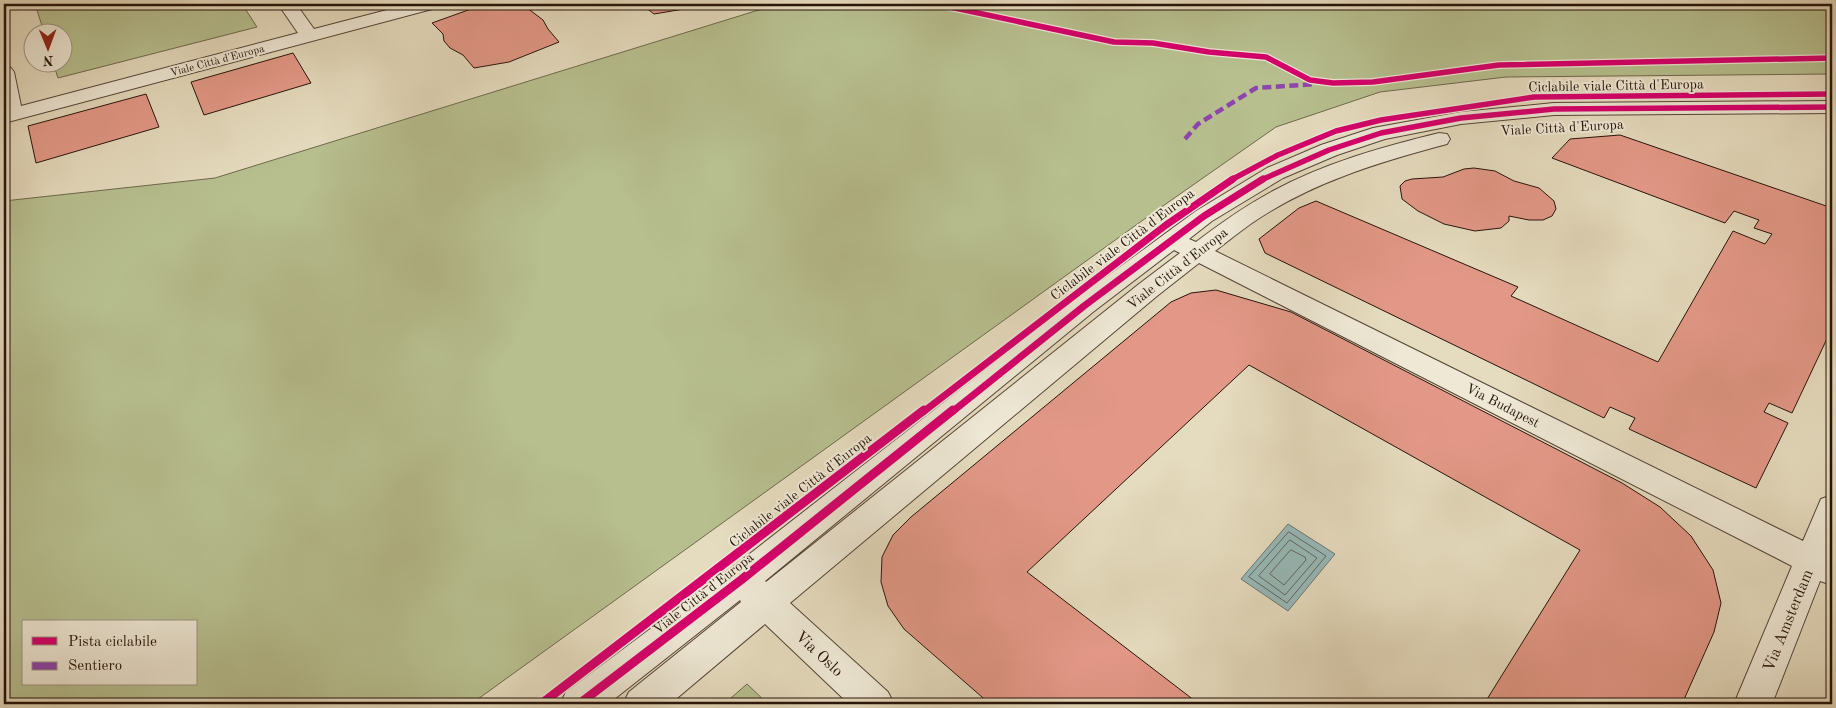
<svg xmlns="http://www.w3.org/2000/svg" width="1836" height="708" font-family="'Old Standard TT',serif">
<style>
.green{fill:#b7bf8f;stroke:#6f694d;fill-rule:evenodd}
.water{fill:#97b9b8;stroke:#6a7773}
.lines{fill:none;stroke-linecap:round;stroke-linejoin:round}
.shore{stroke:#5f6662;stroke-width:1}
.building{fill:#e39887;stroke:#27130b}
.street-casing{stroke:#564538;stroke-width:2}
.street{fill:#eee8d5;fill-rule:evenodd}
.quiet{stroke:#8e44ad;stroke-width:4.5;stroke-dasharray:9 4.5;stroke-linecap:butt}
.cycleway-far2-casing{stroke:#eee8d5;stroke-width:8}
.cycleway-far1-casing{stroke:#eee8d5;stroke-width:10}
.cycleway-casing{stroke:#eee8d5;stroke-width:12}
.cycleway-far2{stroke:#d6006c;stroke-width:5.5}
.cycleway-far1{stroke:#d6006c;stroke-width:7}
.cycleway{stroke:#d6006c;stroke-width:9}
.labels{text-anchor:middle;stroke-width:4;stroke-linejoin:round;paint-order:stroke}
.far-street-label{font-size:11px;fill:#27130b;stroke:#eee8d5}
.street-label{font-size:14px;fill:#27130b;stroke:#eee8d5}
.near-street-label{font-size:16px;fill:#27130b;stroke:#eee8d5}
</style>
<rect width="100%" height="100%" fill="#e5dbbe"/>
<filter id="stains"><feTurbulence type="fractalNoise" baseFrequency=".004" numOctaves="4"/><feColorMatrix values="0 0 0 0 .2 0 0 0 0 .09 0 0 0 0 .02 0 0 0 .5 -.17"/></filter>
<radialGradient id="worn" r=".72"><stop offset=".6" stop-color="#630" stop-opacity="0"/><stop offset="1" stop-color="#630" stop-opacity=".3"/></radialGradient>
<path class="green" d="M35 4H242L257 27 58 78 53 63 62 62V32H44Z
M778 4H1832V74L1506 77 1380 92 1276 127 1150 215 471 704H4V201L215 178ZM24 622H196V684H24Z
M747 684 768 704H724Z"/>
<path class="water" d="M1288 524 1335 554 1288 611 1241 579Z"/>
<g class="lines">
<path class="shore" d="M1289 532 1326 556 1287 603 1249 577Z
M1290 540 1317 558 1285 595 1259 576Z
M1291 550 1305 557 1306 560 1284 585 1270 574Z"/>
</g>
<path class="building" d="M492 4H522L543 20 548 29 559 42 509 62 474 68 463 55 450 48 444 41 443 34 432 23 471 9Z
M641 4H698L684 9 654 14Z
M293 53 311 83 204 115 191 82Z
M146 94 159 127 36 163 28 126Z
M1620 135 1832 208V328L1792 413 1769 403 1764 412 1788 423 1756 488 1629 429 1635 418 1610 407 1604 418 1265 253 1259 239 1299 208 1316 201 1518 287 1511 296 1658 362 1733 231 1765 244 1772 234 1754 228 1759 220 1734 211 1725 223 1552 158 1570 139Z
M1474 168 1495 171 1514 181 1539 188 1554 201 1556 209 1552 216 1543 220H1529L1509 216V221L1501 228 1475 231 1444 224 1418 211 1402 199 1400 186 1405 181 1412 179 1443 177 1464 169Z
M1216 290 1291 312 1622 483 1660 507 1691 536 1713 570 1721 603 1714 632 1682 704H1484L1580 550 1249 365 1027 572 1199 704H990L904 629 888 606 881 582 882 557 893 535 911 517 1171 302 1191 293Z"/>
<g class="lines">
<defs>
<path id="street" d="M278 4H296L314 29 410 4H439L436 8 4 123V66L11 68 14 72 21 106 298 33Z
M1832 101V113L1554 115 1461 124 1385 139 1337 155 1283 178 1212 221 1189 239 1196 242C1221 223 1245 206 1273 191 1325 163 1382 147 1439 133L1447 134 1450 139 1447 144C1379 162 1310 183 1252 223 1239 232 1227 242 1215 251L1803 541 1821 499 1832 495V548L1830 554 1832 555V585L1820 581 1772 704H1734L1792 566 1199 263 1157 296 790 603 888 692 894 704H849L765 624 670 704H623L629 692 741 602 740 600 608 704H560L566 692 729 570 1075 300 1196 211 1267 168 1321 145 1373 128 1461 112 1554 103ZM1174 250 1180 253 1139 284 766 582 765 581 1093 312Z"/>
</defs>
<use href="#street" class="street-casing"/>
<use href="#street" class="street"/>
<path class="quiet" d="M1185 139 1198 124 1256 88 1316 84"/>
<defs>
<path id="cycleway-far2" d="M936 4 1114 42 1153 43 1209 52 1266 57 1310 80 1333 83 1373 82 1499 65 1832 58
M1231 180 1278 155 1336 131 1381 120 1534 97 1832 94
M1261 180 1329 150 1381 133 1461 118 1554 109 1832 107"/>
<path id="cycleway-far1" d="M923 412 1166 225 1233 179
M952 412 1084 306 1204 216 1263 179"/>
<path id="cycleway" d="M541 704 924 410
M579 704 741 580 953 410"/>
</defs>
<use href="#cycleway-far2" class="cycleway-far2-casing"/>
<use href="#cycleway-far1" class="cycleway-far1-casing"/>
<use href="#cycleway" class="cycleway-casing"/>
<use href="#cycleway-far2" class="cycleway-far2"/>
<use href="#cycleway-far1" class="cycleway-far1"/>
<use href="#cycleway" class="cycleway"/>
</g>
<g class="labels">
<g class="far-street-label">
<text transform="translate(217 60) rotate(-15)" y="4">Viale Città d'Europa</text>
</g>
<g class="street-label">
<text transform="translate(1616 85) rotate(-1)" y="5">Ciclabile viale Città d'Europa</text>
<text transform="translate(1562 127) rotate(-3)" y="5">Viale Città d'Europa</text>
<text transform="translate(1122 244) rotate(-37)" y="5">Ciclabile viale Città d'Europa</text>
<text transform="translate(1177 268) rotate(-38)" y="5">Viale Città d'Europa</text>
<text transform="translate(1503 405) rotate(27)" y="5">Via Budapest</text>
<text transform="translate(800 490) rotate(-38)" y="5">Ciclabile viale Città d'Europa</text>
<text transform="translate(703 593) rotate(-38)" y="5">Viale Città d'Europa</text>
</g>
<g class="near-street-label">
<text transform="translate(1787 620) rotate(-68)" y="6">Via Amsterdam</text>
<text transform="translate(820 653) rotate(43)" y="6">Via Oslo</text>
</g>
</g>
<rect width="1836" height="708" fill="none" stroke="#e5dbbe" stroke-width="20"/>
<rect x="5" y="5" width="1826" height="698" fill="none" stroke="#27130b" stroke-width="2.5"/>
<rect x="10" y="10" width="1816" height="688" fill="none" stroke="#27130b"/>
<rect x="22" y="620" width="175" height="65" fill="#eee8d5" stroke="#9e9384"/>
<rect x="32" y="637" width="25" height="8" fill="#d6006c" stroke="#9e9384"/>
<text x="68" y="646" font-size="15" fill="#27130b">Pista ciclabile</text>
<rect x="32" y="662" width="25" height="8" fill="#8e44ad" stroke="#9e9384"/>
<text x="68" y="670" font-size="15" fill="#27130b">Sentiero</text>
<g transform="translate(48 48) rotate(179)"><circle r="24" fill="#eee8d5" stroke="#9e9384"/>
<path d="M0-4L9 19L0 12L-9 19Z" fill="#8f2418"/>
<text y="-8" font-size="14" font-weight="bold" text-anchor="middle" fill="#27130b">N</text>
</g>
<rect width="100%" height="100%" filter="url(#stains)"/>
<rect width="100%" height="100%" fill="url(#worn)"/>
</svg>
